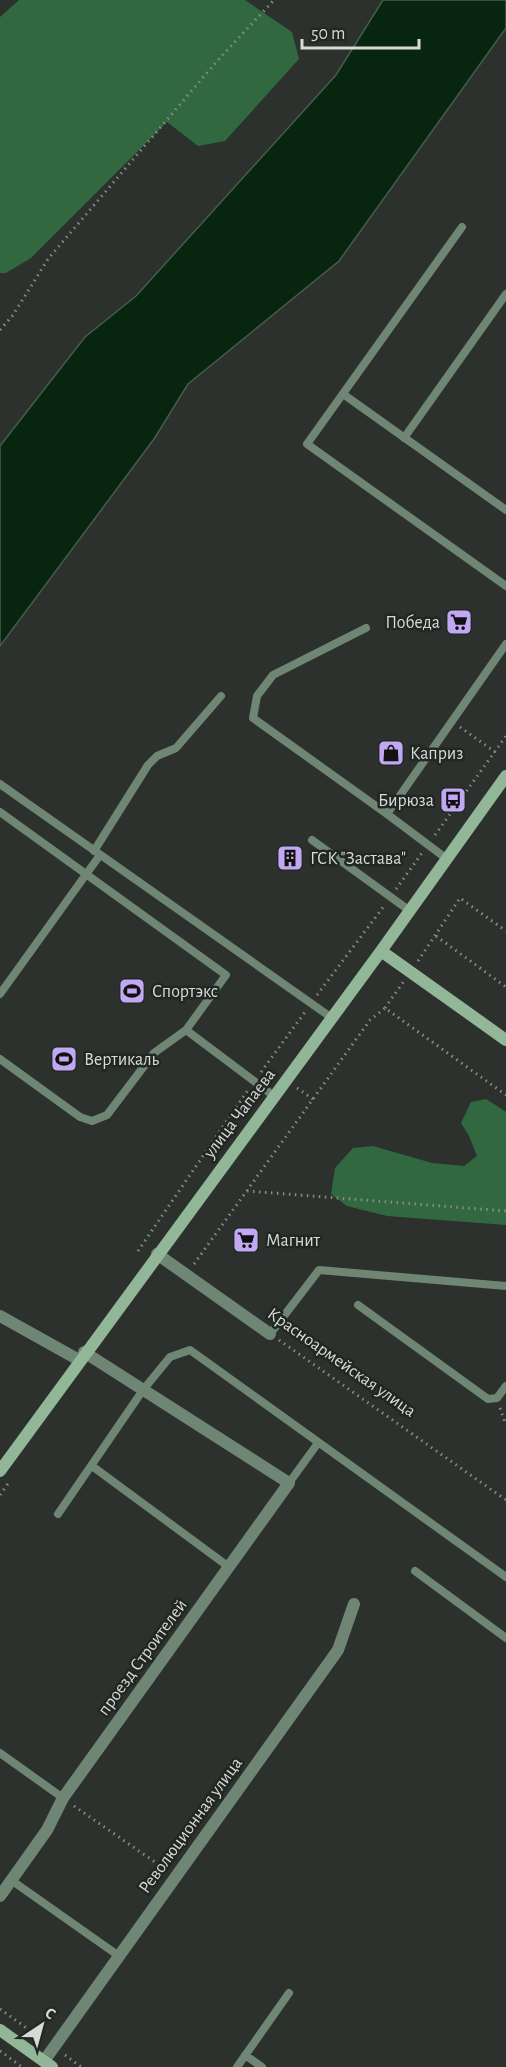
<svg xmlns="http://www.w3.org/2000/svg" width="506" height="2067" font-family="'Alegreya Sans',sans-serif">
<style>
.forest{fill:#31683f}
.water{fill:#082510;stroke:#465c4c;stroke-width:1.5}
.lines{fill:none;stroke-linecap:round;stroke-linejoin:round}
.path{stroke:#888c89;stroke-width:3;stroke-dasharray:1.5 4.5;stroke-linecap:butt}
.lane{stroke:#6e8673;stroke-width:8}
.street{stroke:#6e8673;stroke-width:12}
.secondary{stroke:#91b798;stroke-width:12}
.labels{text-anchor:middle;stroke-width:5;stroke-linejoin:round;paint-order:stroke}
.poi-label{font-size:18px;fill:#d7dbd8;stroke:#222723;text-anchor:start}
.street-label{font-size:18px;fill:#d7dbd8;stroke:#222723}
</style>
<rect width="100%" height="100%" fill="#2c312d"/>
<path class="forest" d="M19 0H245L292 32 299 59 225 141 198 146 167 122 31 258 6 273H0V17Z
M486 1099 506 1112V1225L387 1216 347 1206 331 1194 335 1168 353 1148 373 1146 432 1163 464 1166 477 1156 469 1136 461 1123 471 1102Z"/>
<path class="water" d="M383 0H506V28L339 261 188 384 154 439 0 646V446L85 337 136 296 336 75Z"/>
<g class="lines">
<path class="path" d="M0 330 13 315 48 259 218 60 274 0
M460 727 495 752
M435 835 506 736
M396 889 422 853
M436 936 506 987
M418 961 460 898 506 931
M317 995 384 906
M385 1008 404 981
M261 1072 305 1012
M297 1088 313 1099
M247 1191 506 1211
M138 1251 248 1090
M194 1264 370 1020 385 1008 506 1095
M279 1340 506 1500
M500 1408 506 1425
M0 1495 9 1482
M74 1806 165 1869
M0 2009 42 2039
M0 2051 22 2067
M65 2055 81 2067"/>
<path class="lane" d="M462 227 307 444 506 586
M343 394 506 510
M404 438 506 294
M366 628 273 675 257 696 253 718 387 814
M0 784 332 1018
M0 812 226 975 186 1030 154 1053 107 1115 92 1121 80 1117 0 1059
M312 840 410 911
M94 851 148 765 157 756 176 748 221 696
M447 859 387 814 506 644
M0 994 100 855
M186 1030 274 1096
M358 1305 488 1399 497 1398 506 1386
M270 1334 319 1270 506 1286
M92 1466 229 1567
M289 1483 318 1443
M58 1514 143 1390 170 1357 190 1350 506 1577
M415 1571 506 1638
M0 1753 63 1798
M11 1880 119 1956
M245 2055 262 2067
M237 2067 289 1993"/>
<path class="street" d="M157 1254 270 1334
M0 1316 79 1360
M0 1896 47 1830 63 1798 289 1483 84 1352
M44 2061 338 1650 354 1604"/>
<path class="secondary" d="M381 951 506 1040
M0 1471 381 951 506 776
M0 2030 52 2067"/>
</g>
<defs>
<symbol id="supermarket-square" viewBox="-11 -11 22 22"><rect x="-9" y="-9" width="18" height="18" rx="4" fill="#c2a8f2" stroke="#222723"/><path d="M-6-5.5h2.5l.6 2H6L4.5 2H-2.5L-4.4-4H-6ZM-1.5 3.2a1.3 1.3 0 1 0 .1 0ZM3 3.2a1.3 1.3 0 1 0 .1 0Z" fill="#111"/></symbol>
<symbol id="shop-square" viewBox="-11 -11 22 22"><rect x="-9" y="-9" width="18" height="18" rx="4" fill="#c2a8f2" stroke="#222723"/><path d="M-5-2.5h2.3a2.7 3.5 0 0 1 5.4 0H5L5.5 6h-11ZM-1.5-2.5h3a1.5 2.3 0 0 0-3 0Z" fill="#111"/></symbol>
<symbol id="bus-square" viewBox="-11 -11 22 22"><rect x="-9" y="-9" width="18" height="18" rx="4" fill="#c2a8f2" stroke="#222723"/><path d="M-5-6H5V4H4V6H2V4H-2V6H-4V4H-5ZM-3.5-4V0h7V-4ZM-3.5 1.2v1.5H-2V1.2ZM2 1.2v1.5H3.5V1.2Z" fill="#111"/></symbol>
<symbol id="building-square" viewBox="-11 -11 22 22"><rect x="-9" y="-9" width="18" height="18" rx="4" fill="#c2a8f2" stroke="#222723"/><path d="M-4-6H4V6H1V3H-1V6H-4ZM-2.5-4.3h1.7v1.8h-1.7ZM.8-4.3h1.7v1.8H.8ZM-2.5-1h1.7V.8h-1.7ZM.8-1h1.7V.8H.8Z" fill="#111"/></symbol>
<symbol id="stadium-square" viewBox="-11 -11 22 22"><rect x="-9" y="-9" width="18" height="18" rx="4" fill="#c2a8f2" stroke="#222723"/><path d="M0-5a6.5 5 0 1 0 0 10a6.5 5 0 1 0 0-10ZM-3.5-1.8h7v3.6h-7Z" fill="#111"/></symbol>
</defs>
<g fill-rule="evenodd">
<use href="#supermarket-square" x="444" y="607" width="30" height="30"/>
<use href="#shop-square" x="376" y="738" width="30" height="30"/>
<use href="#bus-square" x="438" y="785" width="30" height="30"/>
<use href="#building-square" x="275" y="843" width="30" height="30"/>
<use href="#stadium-square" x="117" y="976" width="30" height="30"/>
<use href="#stadium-square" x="49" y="1044" width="30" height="30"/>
<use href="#supermarket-square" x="231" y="1225" width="30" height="30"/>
</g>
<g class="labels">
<g class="poi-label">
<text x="440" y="628" text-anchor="end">Победа</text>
<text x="410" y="759">Каприз</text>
<text x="434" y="806" text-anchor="end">Бирюза</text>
<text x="310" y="864">ГСК "Застава"</text>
<text x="152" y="997">Спортэкс</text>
<text x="84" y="1065">Вертикаль</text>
<text x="266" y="1246">Магнит</text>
</g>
<g class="street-label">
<text transform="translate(239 1113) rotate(-53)" y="6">улица Чапаева</text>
<text transform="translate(342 1362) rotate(35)" y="6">Красноармейская улица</text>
<text transform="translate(142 1657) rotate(-54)" y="6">проезд Строителей</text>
<text transform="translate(190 1825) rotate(-54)" y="6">Революционная улица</text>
</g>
</g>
<g transform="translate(42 2025) rotate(36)" stroke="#222723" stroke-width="4.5" paint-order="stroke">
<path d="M0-4.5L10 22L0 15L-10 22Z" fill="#d7dbd8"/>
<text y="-9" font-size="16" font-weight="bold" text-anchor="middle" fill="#d7dbd8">С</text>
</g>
<path d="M302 39v9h117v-9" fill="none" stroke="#d7dbd8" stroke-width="3"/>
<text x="311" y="39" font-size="18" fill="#d7dbd8" stroke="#222723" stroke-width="4.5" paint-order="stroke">50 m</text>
</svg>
